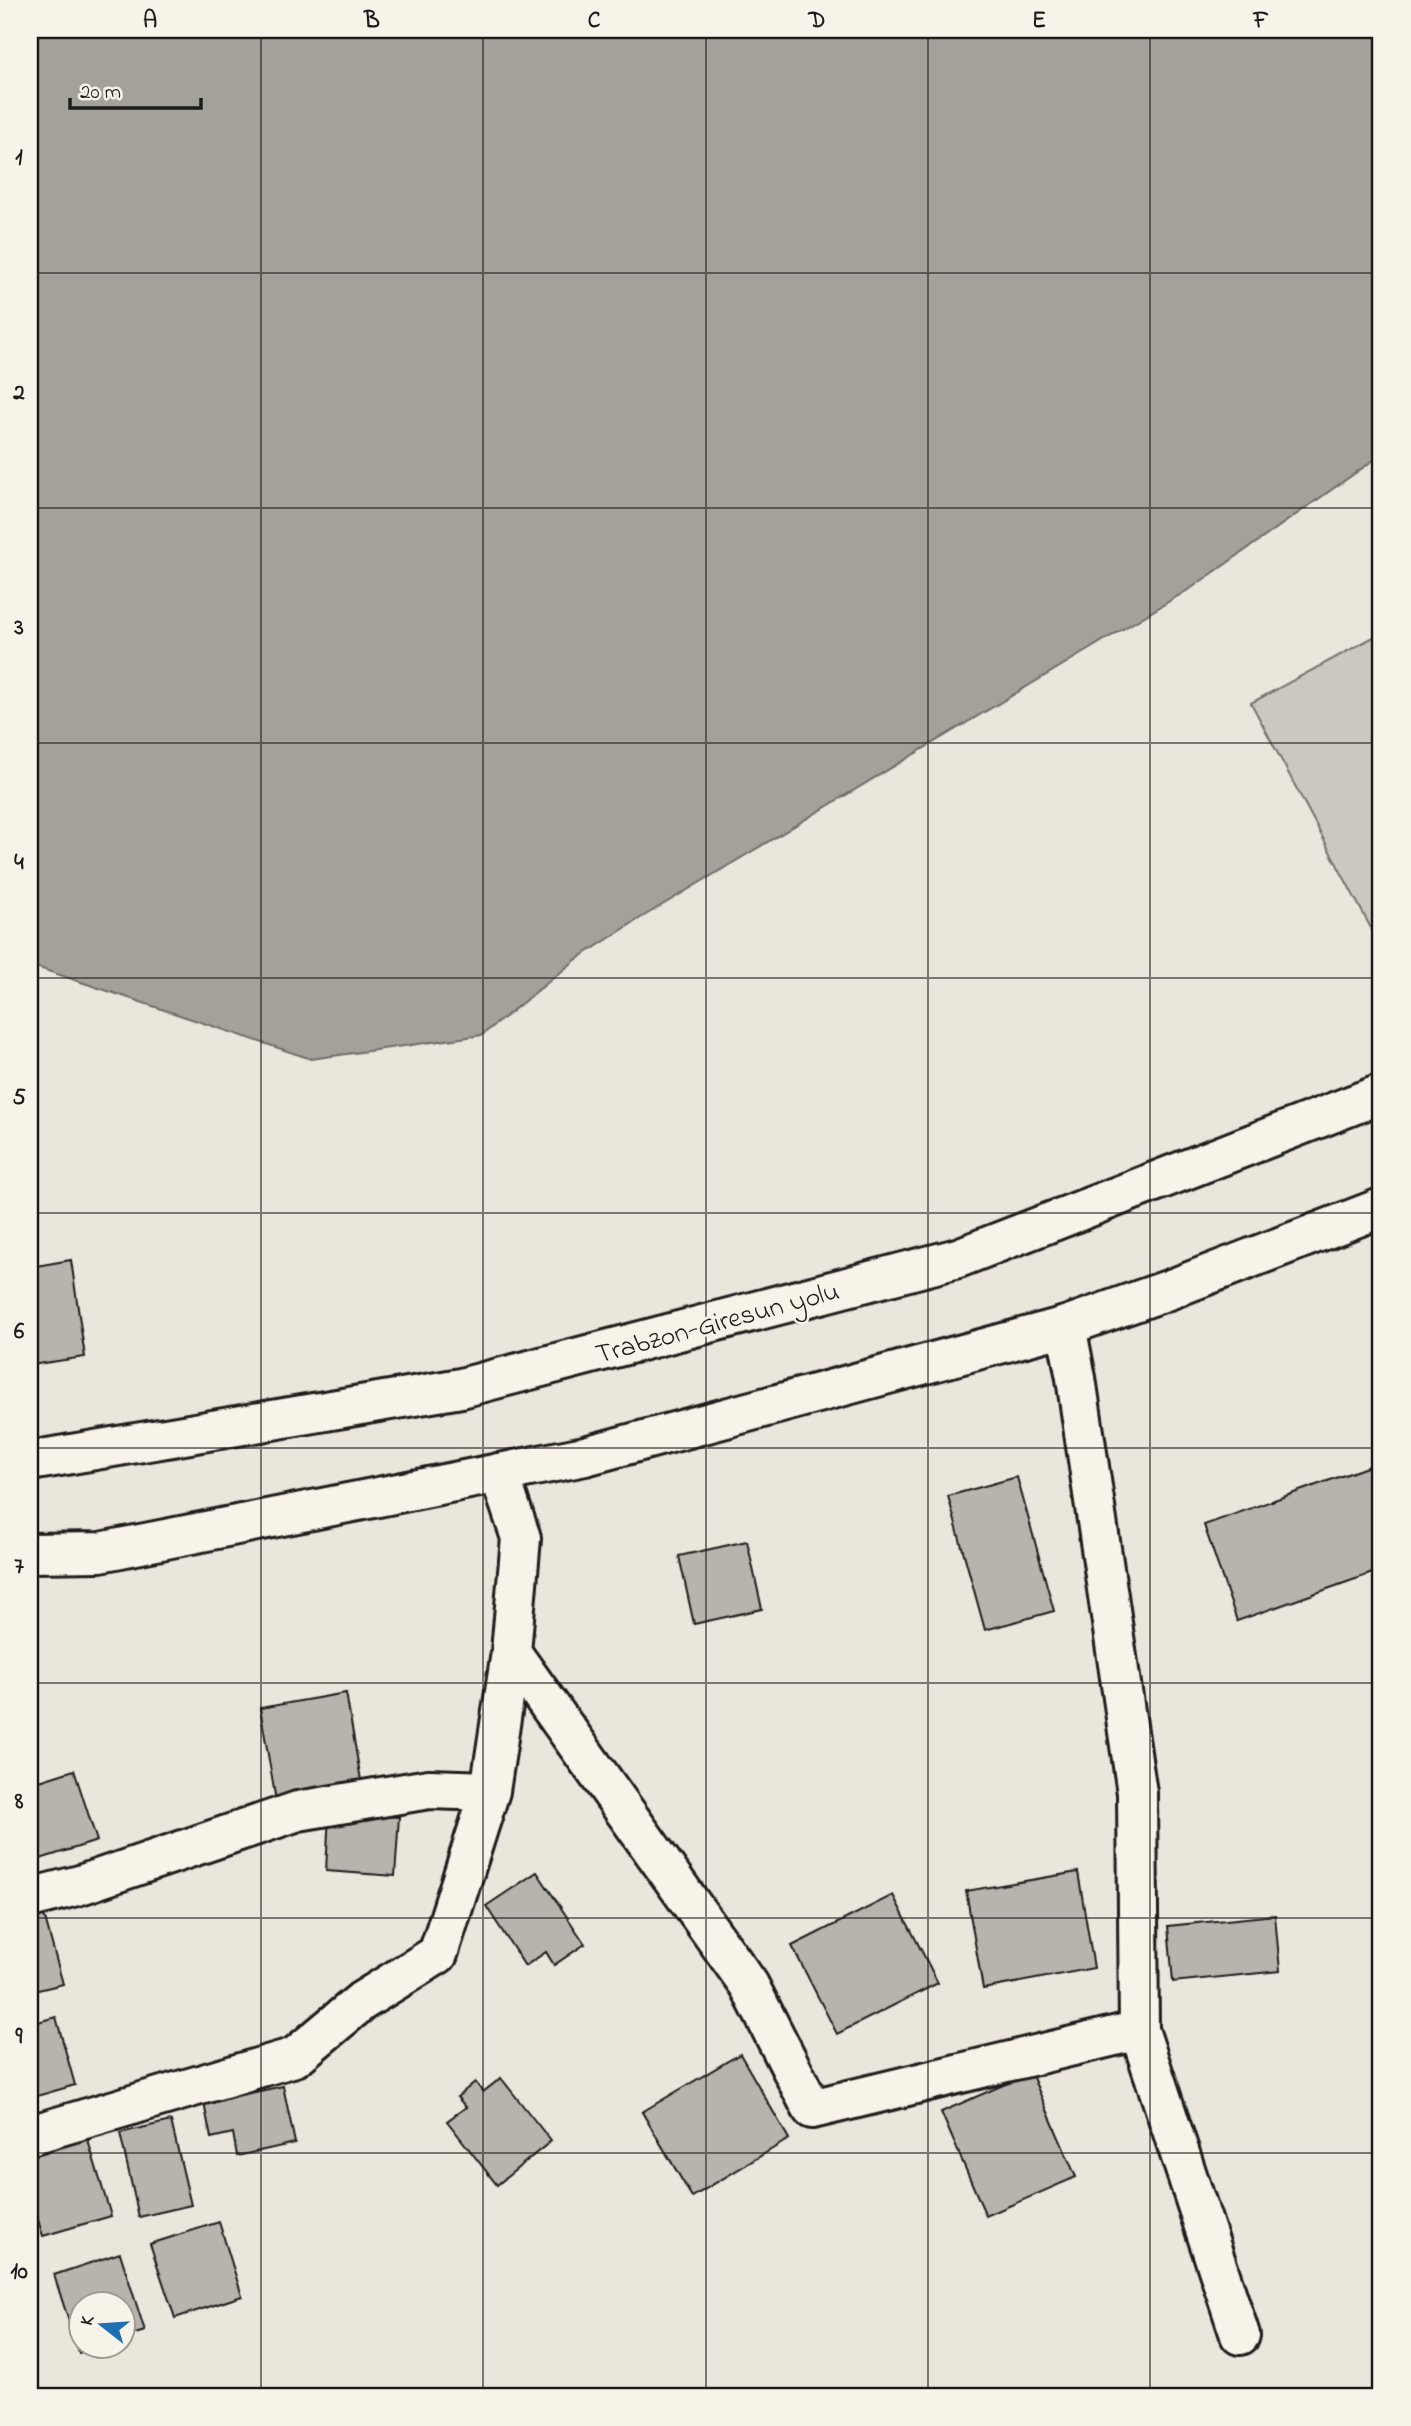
<svg xmlns="http://www.w3.org/2000/svg" width="1411" height="2426" font-family="'Indie Flower',sans-serif">
<style>
.green{fill:#ccc8c0;stroke:#74726e;stroke-width:2}
.water{fill:#a3a19a;stroke:#6d6c68;stroke-width:2}
.building{fill:#b6b4ac;stroke:#1c1c1c;stroke-width:2}
.lines{fill:none;stroke-linecap:round;stroke-linejoin:round}
.minor-casing{stroke:#1c1c1c;stroke-width:44}
.highway-casing{stroke:#1c1c1c;stroke-width:44}
.minor{stroke:#f7f3e8;stroke-width:38}
.highway{stroke:#f7f3e8;stroke-width:38}
.grid{fill:none;stroke:#1c1c1c;stroke-width:2;stroke-opacity:0.55}
.labels{text-anchor:middle;stroke-width:5;stroke-linejoin:round;paint-order:stroke}
.street-label{font-size:28px;fill:#1c1c1c;stroke:#f7f3e8}
.neatline{fill:none;stroke:#1c1c1c;stroke-width:2.5}
.grid-label{font-size:23px;text-anchor:middle;font-weight:bold;fill:#1c1c1c}
</style>
<rect width="100%" height="100%" fill="#eae6dc"/>
<filter id="ink" filterUnits="userSpaceOnUse"><feTurbulence type="fractalNoise" baseFrequency=".0143" numOctaves="2"/><feDisplacementMap in="SourceGraphic" scale="14" xChannelSelector="R" yChannelSelector="G"/><feConvolveMatrix kernelMatrix="1 2 1 2 8 2 1 2 1" color-interpolation-filters="sRGB"/></filter>
<g filter="url(#ink)">
<path class="green" d="M1381 633V947L1251 703Z"/>
<path class="water" d="M30 30H1381V455L1193 587 639 919 577 959 482 1035 311 1059 30 965Z"/>
<path class="building" d="M71 1260 85 1357 30 1365V1267Z
M1381 1462V1570L1237 1621 1204 1525Z
M1017 1477 1054 1611 985 1630 948 1496Z
M747 1541 762 1609 694 1624 679 1556Z
M346 1693 362 1786 276 1801 260 1708Z
M74 1770 97 1841 37 1860 30 1838V1784Z
M329 1813 399 1817 395 1876 326 1871Z
M537 1872 585 1944 554 1965 546 1952 525 1966 486 1906Z
M1078 1872 1094 1968 983 1989 966 1891Z
M893 1895 938 1983 837 2034 792 1946Z
M44 1915 63 1984 30 1992V1919Z
M1275 1915 1280 1971 1173 1982 1168 1926Z
M56 2017 75 2085 30 2098V2024Z
M740 2054 789 2139 692 2197 642 2112Z
M1031 2073 1076 2177 986 2216 941 2112Z
M501 2078 551 2141 497 2185 447 2121 466 2107 457 2097 475 2082 483 2092Z
M283 2086 295 2143 237 2156 233 2133 211 2138 204 2103Z
M171 2121 191 2205 139 2217 120 2133Z
M86 2134 111 2216 43 2236 30 2194V2152Z
M219 2222 242 2296 175 2318 150 2244Z
M120 2253 145 2331 122 2338V2304H80V2346H100L79 2353 54 2275Z"/>
<g class="lines">
<defs>
<path id="minor" d="M1066 1326 1076 1378 1137 1793 1139 2030 1240 2335
M499 1473 521 1538 511 1652 749 1985 812 2109 1139 2030
M30 1898 80 1885 298 1811 429 1789 490 1791
M30 2135 295 2057 362 2001 438 1954 490 1791 511 1652"/>
<path id="highway" d="M30 1461 461 1388 958 1258 1381 1094
M30 1553 100 1552 585 1456 1066 1326 1171 1289 1381 1208"/>
</defs>
<use href="#minor" class="minor-casing"/>
<use href="#highway" class="highway-casing"/>
<use href="#minor" class="minor"/>
<use href="#highway" class="highway"/>
</g>
</g>
<path class="grid" d="M261 30V2396M483 30V2396M706 30V2396M928 30V2396M1150 30V2396M30 273H1381M30 508H1381M30 743H1381M30 978H1381M30 1213H1381M30 1448H1381M30 1683H1381M30 1918H1381M30 2153H1381"/>
<g class="labels">
<g class="street-label">
<text transform="translate(717 1321) rotate(-15)" y="10">Trabzon-Giresun yolu</text>
</g>
</g>
<rect width="1411" height="2426" fill="none" stroke="#f7f3e8" stroke-width="77"/>
<g transform="translate(102 2325) rotate(287)"><circle r="33" fill="#f7f3e8" stroke="#9f9d96" stroke-width="2"/>
<path d="M0-5L12 26L0 18L-12 26Z" fill="#1f6fb2"/>
<text y="-10" font-size="19" font-weight="bold" text-anchor="middle" fill="#1c1c1c">K</text>
</g>
<path d="M70 98v10h131v-10" fill="none" stroke="#1c1c1c" stroke-width="3.5"/>
<text x="80" y="98" font-size="21" fill="#1c1c1c" stroke="#f7f3e8" stroke-width="5" paint-order="stroke">20 m</text>
<rect x="38" y="38" width="1334" height="2350" class="neatline"/>
<g class="grid-label">
<text x="150" y="27">A</text>
<text x="372" y="27">B</text>
<text x="594" y="27">C</text>
<text x="817" y="27">D</text>
<text x="1039" y="27">E</text>
<text x="1261" y="27">F</text>
<text x="19" y="164">1</text>
<text x="19" y="399">2</text>
<text x="19" y="634">3</text>
<text x="19" y="869">4</text>
<text x="19" y="1104">5</text>
<text x="19" y="1338">6</text>
<text x="19" y="1573">7</text>
<text x="19" y="1808">8</text>
<text x="19" y="2043">9</text>
<text x="19" y="2278">10</text>
</g>
</svg>
